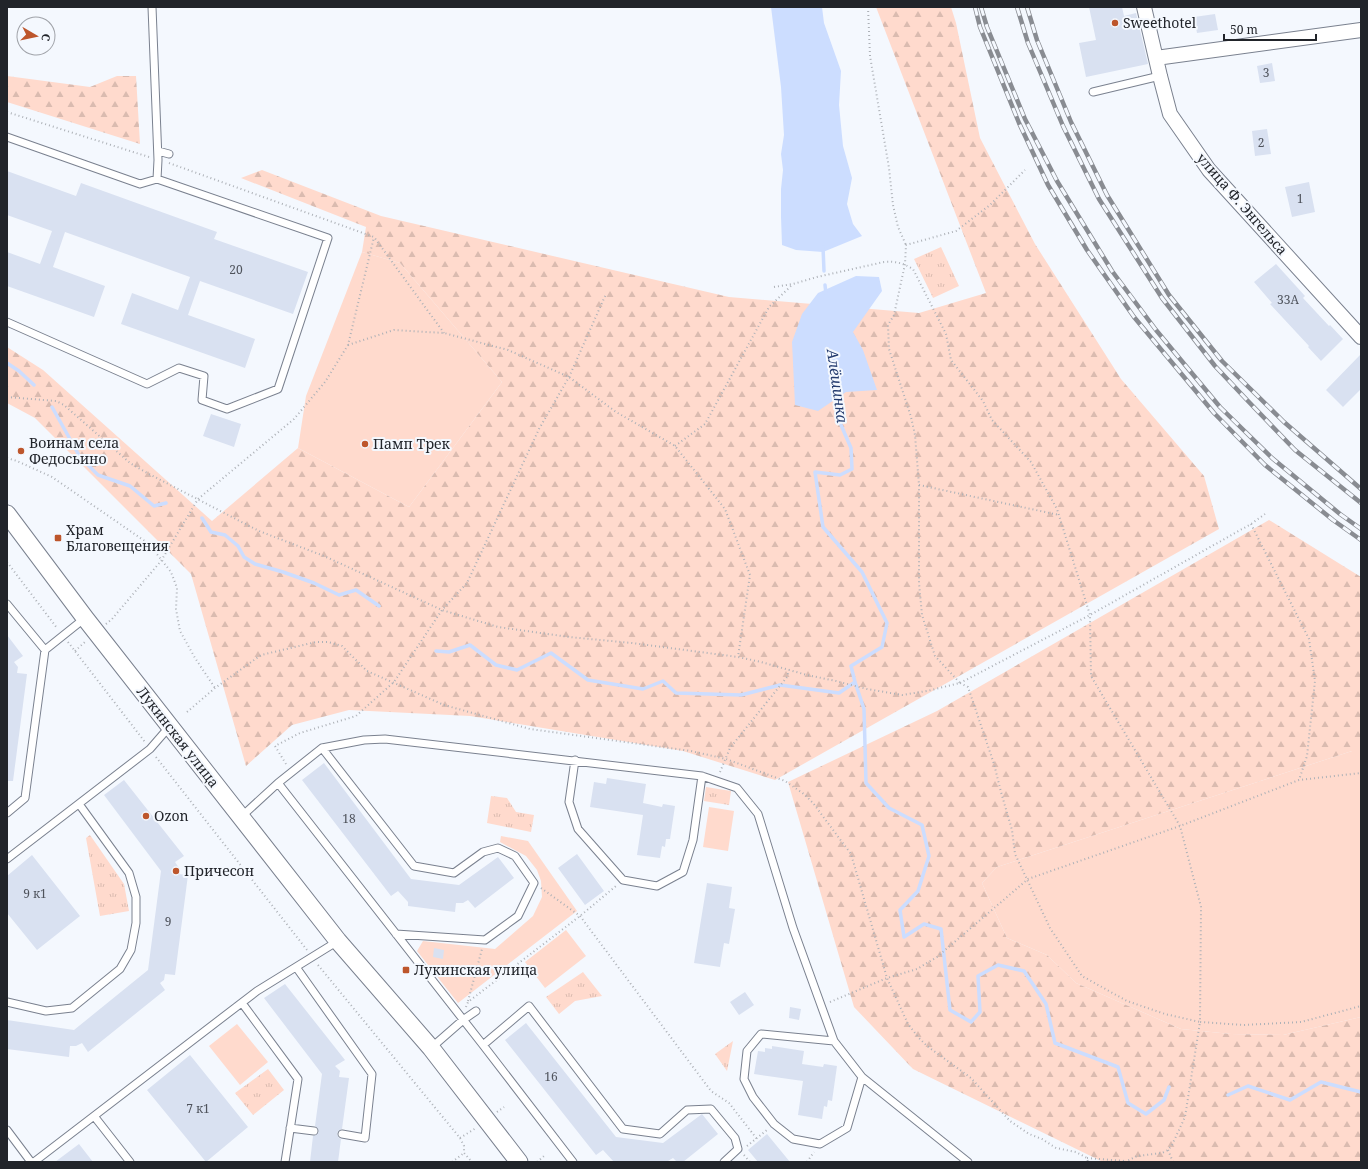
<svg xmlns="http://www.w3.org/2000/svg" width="1368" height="1169" font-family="'Noto Serif',serif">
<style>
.grass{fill:#ffdacd}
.forest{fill:url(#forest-firs)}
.park{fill:url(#park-tufts)}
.water{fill:#cdf}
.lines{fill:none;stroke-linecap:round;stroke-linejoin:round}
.stream{stroke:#cdf;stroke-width:3.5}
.building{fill:#d9e1f1}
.service-casing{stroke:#7a818f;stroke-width:9}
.minor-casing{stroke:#7a818f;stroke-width:16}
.tertiary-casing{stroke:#7a818f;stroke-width:19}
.path{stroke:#adb1b7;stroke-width:2;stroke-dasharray:1 3;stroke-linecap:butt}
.service{stroke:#fff;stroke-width:7}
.minor{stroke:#fff;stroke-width:14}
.tertiary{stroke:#fff;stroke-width:17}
.rail-casing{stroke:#898c92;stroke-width:4.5}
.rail{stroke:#f4f8fe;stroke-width:3;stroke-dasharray:9;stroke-linecap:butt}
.poi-dot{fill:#bd562c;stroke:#f4f8fe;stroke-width:1.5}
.labels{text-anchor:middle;stroke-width:4;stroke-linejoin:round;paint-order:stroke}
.number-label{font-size:12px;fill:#4f535c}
.poi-label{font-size:14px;fill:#21242a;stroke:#f4f8fe;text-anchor:start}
.street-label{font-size:14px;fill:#21242a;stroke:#f4f8fe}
.water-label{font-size:15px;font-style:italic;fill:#243b6e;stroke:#f4f8fe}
</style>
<defs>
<pattern id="forest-firs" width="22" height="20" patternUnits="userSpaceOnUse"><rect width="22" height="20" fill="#ffdacd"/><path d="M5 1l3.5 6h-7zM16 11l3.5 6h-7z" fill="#dabbb0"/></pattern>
<pattern id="park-tufts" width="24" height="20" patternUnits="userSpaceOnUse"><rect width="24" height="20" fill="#ffdacd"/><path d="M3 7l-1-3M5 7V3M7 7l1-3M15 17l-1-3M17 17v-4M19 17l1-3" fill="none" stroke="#dabbb0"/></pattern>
</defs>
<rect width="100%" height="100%" fill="#f4f8fe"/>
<path class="grass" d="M362 252 400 263 502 382 409 507 298 448 306 396Z
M1352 751H1361V1017L1283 1035 1231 1034 1181 1029 1076 983 1047 955 1007 938 982 883 997 867Z
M709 807 734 811 728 851 703 847Z
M501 836 528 841 577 911 458 1003 417 951 423 941 495 949 533 916 542 897 541 881 537 870 526 856 500 842Z
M566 930 586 956 545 988 525 962Z
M237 1024 268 1062 240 1085 209 1046Z"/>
<path class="forest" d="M876 7H951L956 23 980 138 1035 244 1121 379 1204 476 1219 529 775 780 683 751 470 716 349 710 292 725 246 766 191 574 35 418 7 403V347L43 370 212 521 298 448 409 507 502 382 400 263 362 252 366 227 241 178 262 170 381 216 729 297 919 313 986 293Z
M7 76 90 87 117 76H136L140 144 7 102Z
M1269 520 1361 577V751H1352L997 867 982 883 1007 938 1047 955 1076 983 1181 1029 1231 1034 1283 1035 1361 1017V1162H1103L913 1069 854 1007 788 782 937 711Z"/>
<path class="park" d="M941 247 959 286 933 298 914 259Z
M706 787 731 791 729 805 704 801Z
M491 796 507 798 516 812 534 815 531 832 487 823Z
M90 835 124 884 129 911 100 916 86 838Z
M583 972 602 996 575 1001 559 1014 546 997Z
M733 1041 727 1071 715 1054Z
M268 1069 284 1090 253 1115 235 1093Z"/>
<path class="water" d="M771 7H822L824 23 841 71 839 105 843 146 852 178 847 204 853 224 862 236 823 252 796 250 782 245 781 217V189L783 170 781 154 784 135 781 87Z
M856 276 879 277 882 291 853 332 863 350 877 390 846 392 818 411 795 405 792 342 802 314 818 293Z"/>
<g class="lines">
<path class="stream" d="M823 247 824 271
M825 285 826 294
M7 363 19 371 34 385
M836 393 838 418 851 448 852 469 840 475 815 472 823 527 862 572 887 623 882 647 851 666 855 682 864 709 866 783 889 808 922 825 929 856 918 891 900 910 904 937 924 924 941 929 950 1010 971 1022 980 1012 978 976 998 965 1024 971 1046 1004 1055 1043 1118 1067 1128 1103 1146 1114 1164 1100 1169 1087
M52 407 80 457 98 475 130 486 154 506 166 503
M202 518 211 532 225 535 238 546 244 557 255 564 283 572 314 583 339 595 356 590 379 606
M436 651 449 652 470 645 496 665 517 670 551 653 588 680 643 689 663 681 676 693 741 695 780 685 839 693 855 682
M1228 1095 1248 1086 1290 1100 1321 1082 1361 1092"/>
</g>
<path class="building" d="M1089 7H1122L1124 16 1136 13 1148 64 1086 77 1079 43 1096 40Z
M1215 14 1218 30 1197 33 1194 17Z
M1272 63 1275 81 1260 83 1257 66Z
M1267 129 1271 154 1255 156 1252 131Z
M7 171 76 196 81 183 217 232 214 239 308 272 293 314 200 281 188 315 255 339 245 368 121 324 132 293 178 310 190 277 65 232 53 267 105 286 94 317 7 286V252L40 264 52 231 7 215Z
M1309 182 1315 212 1292 217 1285 187Z
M1276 264 1305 296 1303 298 1329 326 1330 325 1343 339 1321 361 1308 347 1309 346 1270 304 1272 303 1254 282Z
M1361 354V389L1343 407 1326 390Z
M211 414 241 424 234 447 203 436Z
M7 635 23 656 14 662 18 667 17 673 27 674 13 781H7Z
M324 763 411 879 459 885 498 857 514 878 475 908 468 900 463 903H456L455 912 408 906V902L398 891 391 896 302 780Z
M607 778 646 784 643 803 662 807 663 804 675 806 670 839H666L665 847 662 846 660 858 637 855 643 815 590 807 594 782 606 784Z
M124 780 184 856 175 862 179 868 178 874 188 875 175 975 165 974 164 980 160 983 165 990 88 1052 82 1043 76 1046H70L69 1057 7 1049V1020L74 1030 148 970 161 871 104 795Z
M577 854 604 891 585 905 558 868Z
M32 855 80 916 37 950 7 913V876Z
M707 883 732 887 729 908 735 909 729 944 724 943 720 967 694 963Z
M434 948 444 950 443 959 433 957Z
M285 984 345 1060 335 1066 340 1071 339 1077 349 1078 342 1129 338 1131 337 1134 339 1138 341 1139 338 1162H310L313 1136 316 1135 319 1132 318 1129 315 1126 322 1074 264 998Z
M745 992 754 1005 739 1015 730 1002Z
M790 1007 801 1009 799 1020 789 1018Z
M526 1023 616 1137 663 1143 702 1114 718 1134 683 1162H677L673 1158 668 1161H661V1162H614L603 1150 596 1155 505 1040Z
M772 1046 804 1051 802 1064 823 1067 824 1064 837 1066 832 1101 828 1100 827 1107 824 1106 822 1119 798 1115 803 1081 754 1074 758 1051 765 1052V1048L772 1049Z
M190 1055 248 1127 206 1162 147 1090Z
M767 1134 790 1162H758L748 1150Z
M79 1144 93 1162H55Z"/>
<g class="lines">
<defs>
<path id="service" d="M152 7 158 160 157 179
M1093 92 1160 76
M7 137 140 184 157 179 328 238 278 389 227 409 202 400 204 376 179 368 147 384 7 322
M158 151 169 154
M7 604 45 650 25 798 7 813
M45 650 85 618
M322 748 414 866 454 873 483 852 498 848 515 856 534 883 518 916 485 940 396 934
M575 760 569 802 578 829 623 880 657 886 683 872 693 840 702 776
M278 783 483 1045 573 1162
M241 817 278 783 322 748 364 740 385 739 702 776 737 788 758 814 793 928 834 1041 862 1077 968 1162
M7 859 150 749 170 726
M296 967 372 1074 365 1138 342 1134
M7 1002 46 1011 72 1008 120 969 131 950 136 923V897L129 873 79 804
M242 1003 298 1079 285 1162
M834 1041 761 1034 747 1051 744 1079 753 1097 774 1124 793 1139 820 1144 847 1128 862 1077
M483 1045 529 1006 623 1129 660 1134 687 1110 711 1109 735 1138 738 1149 724 1162
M431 1048 463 1020 476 1011
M94 1116 130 1162
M290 1128 314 1131
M7 1130 31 1162
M34 1162 257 991 338 941"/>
<path id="minor" d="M1144 7 1160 76 1170 114 1209 170 1361 337
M1156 58 1361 30"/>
<path id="tertiary" d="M7 514 85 618 338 941 431 1048 519 1162"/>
</defs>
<use href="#service" class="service-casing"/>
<use href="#minor" class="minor-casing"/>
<use href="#tertiary" class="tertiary-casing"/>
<path class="path" d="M868 7 870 56 889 168 893 205 898 227 906 245
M7 112 149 157
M169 163 374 237 444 333
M774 287 793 284 817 277 884 262C895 261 903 263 913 269L946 334 951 360 983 401 992 420 1031 462 1057 509 1090 615 1091 676 1180 826 1201 907 1200 1022 1244 1025 1301 1022 1361 1006
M348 345 394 330 444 333 508 350 569 377 616 412 675 446 725 509 750 575 738 657
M7 397 56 401 64 405 130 463 149 474 259 531 324 556 442 610 498 627 569 637 632 643 738 657 761 662 807 675 836 681 867 689 902 695 927 691 960 683 935 656 922 615 919 583V485L915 435 911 417 889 349 888 325 894 315 905 264 906 245 956 231 990 205 1025 170
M675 446 705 424 769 307 792 285
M7 458 17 461 52 477 149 544 171 572 177 588 176 609 180 631 195 658 215 688
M919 485 1059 515
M1251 524 1309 639 1315 681 1307 756 1299 780
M149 544H172
M7 562 57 628
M106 624 112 619 161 561 198 499 294 419 325 382 348 345 374 237
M68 642 145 742
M75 651 86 641
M960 683 968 687 994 764 1001 792 1012 830 1015 854 1050 928 1082 976 1127 1001 1165 1014 1200 1022 1185 1117 1172 1145 1168 1150 1162 1153 1137 1156 1125 1162
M960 683 1090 615 1251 524 1265 514
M187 712 215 688 261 655 316 642H328L342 646 367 671 444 705 530 729 691 751 726 759 785 781 804 794 813 803 851 854 887 978 908 1024 919 1038 927 1046 971 1078 1010 1121 1029 1134 1042 1139 1056 1148 1076 1152 1087 1158 1088 1162
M156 757 307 950
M286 764 275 746 300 733 356 716 394 682 442 610 467 583 539 429 569 377 606 294
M720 772 730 748 787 677 789 670
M541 888 580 916 711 1091 729 1103 757 1139
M318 965 460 1138 464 1146V1153L472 1162
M468 1001 482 949
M830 1002 887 978 917 969 937 957 1028 879 1180 826 1299 780 1361 773
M466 1007 468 1002 580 916 616 886
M497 1112 504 1107
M460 1138 476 1128
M747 1146 767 1130
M1168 1150 1173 1162
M744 1155 750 1162
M1087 1158 1125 1161
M452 1162 464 1153
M537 1162 544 1156
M807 1162 814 1152"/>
<use href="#service" class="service"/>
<use href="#minor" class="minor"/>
<use href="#tertiary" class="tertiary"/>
<defs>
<path id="rail" d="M975 7 980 27 1019 123 1048 185 1087 250 1134 317 1214 413 1265 465 1333 520 1361 540
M981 7 987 27 1025 119 1057 181 1112 271 1156 330 1220 407 1272 458 1340 514 1361 529
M1017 7 1028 43 1063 126 1099 199 1162 298 1215 366 1247 400 1295 450 1361 503
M1027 7 1037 40 1071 122 1107 195 1169 295 1222 361 1284 422 1361 489"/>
</defs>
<use href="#rail" class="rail-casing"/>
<use href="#rail" class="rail"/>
</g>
<g class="poi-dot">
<circle cx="1115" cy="23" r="4"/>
<circle cx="365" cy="444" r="4"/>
<circle cx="21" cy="451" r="4"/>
<rect x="54" y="534" width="8" height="8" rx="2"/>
<circle cx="146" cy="816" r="4"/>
<circle cx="176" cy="871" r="4"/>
<rect x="402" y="966" width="8" height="8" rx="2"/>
</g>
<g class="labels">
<g class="number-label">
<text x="1266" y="77">3</text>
<text x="1261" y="147">2</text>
<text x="1300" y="203">1</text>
<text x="236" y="274">20</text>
<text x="1288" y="304">33А</text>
<text x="349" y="823">18</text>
<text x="35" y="898">9 к1</text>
<text x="168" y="926">9</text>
<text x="551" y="1081">16</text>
<text x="198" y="1113">7 к1</text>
</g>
<g class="poi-label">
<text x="1123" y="28">Sweethotel</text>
<text x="29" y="448">Воинам села<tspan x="29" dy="16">Федосьино</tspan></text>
<text x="373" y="449">Памп Трек</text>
<text x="66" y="535">Храм<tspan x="66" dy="16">Благовещения</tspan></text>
<text x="154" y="821">Ozon</text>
<text x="184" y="876">Причесон</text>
<text x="414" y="975">Лукинская улица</text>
</g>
<g class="street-label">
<text transform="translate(1242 204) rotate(49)" y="5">улица Ф. Энгельса</text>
<text transform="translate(178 737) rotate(52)" y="5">Лукинская улица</text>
</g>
<g class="water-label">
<text transform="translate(837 386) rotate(82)" y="5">Алёшинка</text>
</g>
</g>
<rect width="1368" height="1169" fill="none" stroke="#21242a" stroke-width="16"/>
<g transform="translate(36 36) rotate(99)"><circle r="19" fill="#f4f8fe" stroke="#a0a3a9"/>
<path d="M0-3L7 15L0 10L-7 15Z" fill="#bd562c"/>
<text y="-6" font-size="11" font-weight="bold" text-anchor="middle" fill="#21242a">С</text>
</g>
<path d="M1224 34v6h92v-6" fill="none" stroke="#21242a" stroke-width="2"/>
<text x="1230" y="34" font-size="12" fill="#21242a" stroke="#f4f8fe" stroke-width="3" paint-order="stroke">50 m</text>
</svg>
